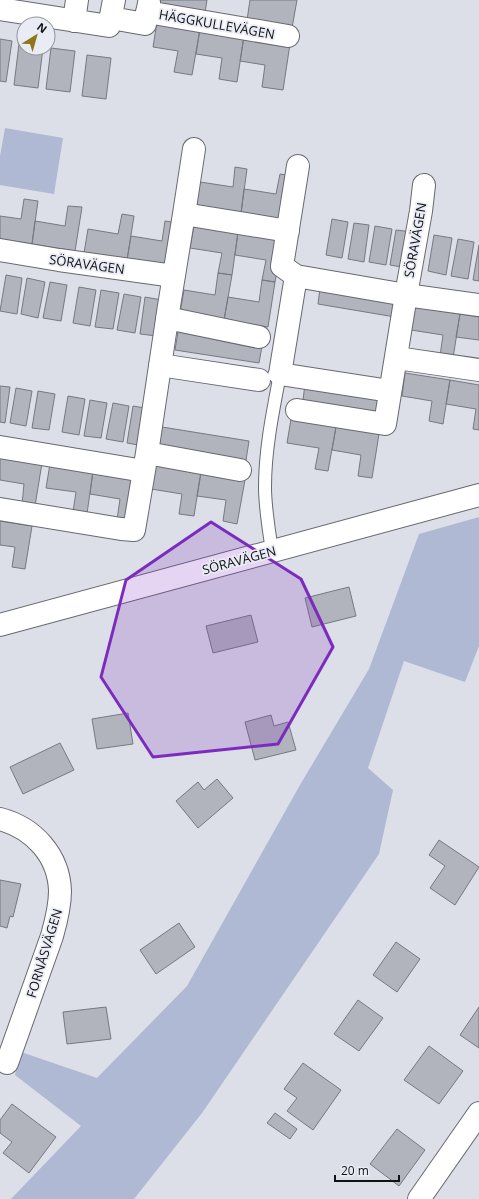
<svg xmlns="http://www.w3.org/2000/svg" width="479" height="1199" font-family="'Open Sans',sans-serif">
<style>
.green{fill:#afb9d4}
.building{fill:#b1b4bc;stroke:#777981}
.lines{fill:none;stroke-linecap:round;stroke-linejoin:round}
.service-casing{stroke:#676971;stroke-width:14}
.minor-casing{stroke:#676971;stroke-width:24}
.service{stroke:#fff;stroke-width:12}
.minor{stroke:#fff;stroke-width:22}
.marked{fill:#7b2cbf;fill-opacity:0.2;stroke:#7b2cbf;stroke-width:3;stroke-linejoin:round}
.labels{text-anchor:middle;stroke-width:3.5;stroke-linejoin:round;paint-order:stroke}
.street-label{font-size:13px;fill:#111215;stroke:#e9ecf5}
</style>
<rect width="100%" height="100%" fill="#dcdfe7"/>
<path class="green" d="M5 128 63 138 54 194 0 185V156Z
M479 517V646L465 682 404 661 368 768 393 790 379 854 202 1113 134 1199H11L81 1126 15 1075 21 1052 97 1078 187 986 300 785 369 669 419 534Z"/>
<path class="building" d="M159 0H207L205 13 159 5Z
M250 0H297L292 28 247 20Z
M157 22 200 29 192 75 174 72 178 51 153 47Z
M200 29 244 36 237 82 219 79 222 58 196 54Z
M244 36 290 44 283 90 262 87 265 65 240 61Z
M0 39 12 41 6 82 0 81Z
M19 44H24V48H43L38 88 14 85Z
M51 48 75 51 70 92 46 89Z
M87 55 111 58 106 99 82 96Z
M235 167 247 169 241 213 196 206 200 182 233 187Z
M280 174 292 176 286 220 241 213 244 189 276 194Z
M24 199 38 201 32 244 0 239V216L21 219Z
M68 206 82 207 75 251 32 244 35 221 65 226Z
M122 214 134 216 127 260 84 253 88 229 118 234Z
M332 219 348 222 342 258 326 255Z
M165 221 178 223 171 267 127 260 131 236 162 241Z
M354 223 369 225 364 262 348 259Z
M194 225 238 232 232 275 218 273 222 253 190 248Z
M375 226 392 229 386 265 369 262Z
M396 230 413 232 407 268 390 265Z
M238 232 282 239 275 282 262 280 266 260 235 255Z
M434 235 452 238 446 275 428 271Z
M458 239 474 242 468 279 451 276Z
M479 245V281L473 280Z
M218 273 232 275 224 320 180 313 184 290 215 295Z
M6 275 22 278 17 314 0 311Z
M27 278 45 282 38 318 21 314Z
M262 280 275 282 268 327 224 320 228 297 259 302Z
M50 282 67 285 61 321 43 318Z
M79 287 96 290 90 326 73 323Z
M320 288 398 300 395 317 318 304Z
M101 290 119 293 113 329 95 327Z
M124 294 141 297 135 333 117 330Z
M145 297 162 300 157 336 140 334Z
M415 307 460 314 453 358 440 356 443 335 411 330Z
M460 314 479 317V340L456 337Z
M178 332 262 346 259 363 175 350Z
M405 373 450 380 443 424 429 421 432 401 402 396Z
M450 380 479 385V430L473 429 476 409 446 404Z
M305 384 382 397 379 413 303 400Z
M0 386 10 387 5 423 0 422Z
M16 388 32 391 26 426 10 423Z
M38 391 55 394 49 430 32 428Z
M68 396 85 399 79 435 62 432Z
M90 400 107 403 101 438 84 436Z
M113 403 129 406 123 442 106 439Z
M133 406 151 409 144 446 127 443Z
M291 419 336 427 328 471 315 469 319 448 287 443Z
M162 427 249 441 246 460 159 446Z
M336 427 379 434 372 478 358 476 361 455 332 450Z
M0 456 42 463 35 506 22 504 24 484 0 480Z
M50 464 93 471 87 514 73 512 76 492 46 488Z
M155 465 201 472 194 516 179 514 182 494 151 489Z
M93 471 137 478 131 522 117 520 120 499 90 494Z
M201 472 245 480 237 524 223 521 226 500 197 496Z
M0 521 32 526 25 569 12 567 15 547 0 545Z
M349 587 356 616 312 627 305 598Z
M251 615 258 642 213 653 206 626Z
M128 713 133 744 97 749 92 719Z
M271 715 274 726 288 722 296 750 255 760 245 722Z
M60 743 74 770 23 794 10 767Z
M217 779 233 798 198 828 176 801 198 782 204 790Z
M439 840 479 867 455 905 430 888 445 866 429 855Z
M0 880 21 884 13 917 10 916 7 928 0 926Z
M179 923 195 947 156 974 140 950Z
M396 942 420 959 397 992 373 975Z
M358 1000 383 1018 359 1051 334 1034Z
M106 1007 111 1039 67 1044 63 1012Z
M479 1007V1048L460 1035Z
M429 1046 463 1071 439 1104 404 1080Z
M303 1063 341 1090 313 1130 287 1111 297 1098 284 1089Z
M12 1104 56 1137 29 1173 3 1153 12 1142 0 1133V1120Z
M275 1113 297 1129 290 1139 267 1123Z
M397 1129 425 1150 399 1186 370 1164Z"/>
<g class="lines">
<defs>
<path id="service" d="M272 551C269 530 265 508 265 487 265 449 273 411 280 374L274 375"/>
<path id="minor" d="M0 9 109 26 114 0
M147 12 288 36
M111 18 145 24 149 3
M74 21 77 0
M194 149 184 214 288 231
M298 166 282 266 296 276 280 374 390 391
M0 250 59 260 174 276
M296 276 406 295 421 211 424 185
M167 318 259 337
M397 358 479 370
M160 365 259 380
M297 410 385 424 406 295 479 305
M0 447 144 471
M147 453 240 470
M0 509 121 529 134 530 147 453 169 306 184 214
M0 625 479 495
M0 819C34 828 59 856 60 891 60 907 56 922 52 936L7 1063
M419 1199 479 1113"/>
</defs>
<use href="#service" class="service-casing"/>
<use href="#minor" class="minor-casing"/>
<use href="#service" class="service"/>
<use href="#minor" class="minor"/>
</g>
<path class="marked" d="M211 522 301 579 333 647 278 744 153 757 101 677 126 580Z"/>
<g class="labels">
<g class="street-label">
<text transform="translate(217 24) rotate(10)" y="5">HÄGGKULLEVÄGEN</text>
<text transform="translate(415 240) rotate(-80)" y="5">SÖRAVÄGEN</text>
<text transform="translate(87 264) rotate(8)" y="5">SÖRAVÄGEN</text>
<text transform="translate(239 560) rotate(-15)" y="5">SÖRAVÄGEN</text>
<text transform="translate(44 953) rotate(-73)" y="5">FORNÅSVÄGEN</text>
</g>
</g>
<g transform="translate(36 36) rotate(37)"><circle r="19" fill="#e9ecf5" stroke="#93959b"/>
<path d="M0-3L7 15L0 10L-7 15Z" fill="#91751b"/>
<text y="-6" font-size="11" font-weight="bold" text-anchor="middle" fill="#111215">N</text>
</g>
<path d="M335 1175v6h64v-6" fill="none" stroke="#111215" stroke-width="2"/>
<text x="341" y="1175" font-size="12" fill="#111215" stroke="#e9ecf5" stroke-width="3" paint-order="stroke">20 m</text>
</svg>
